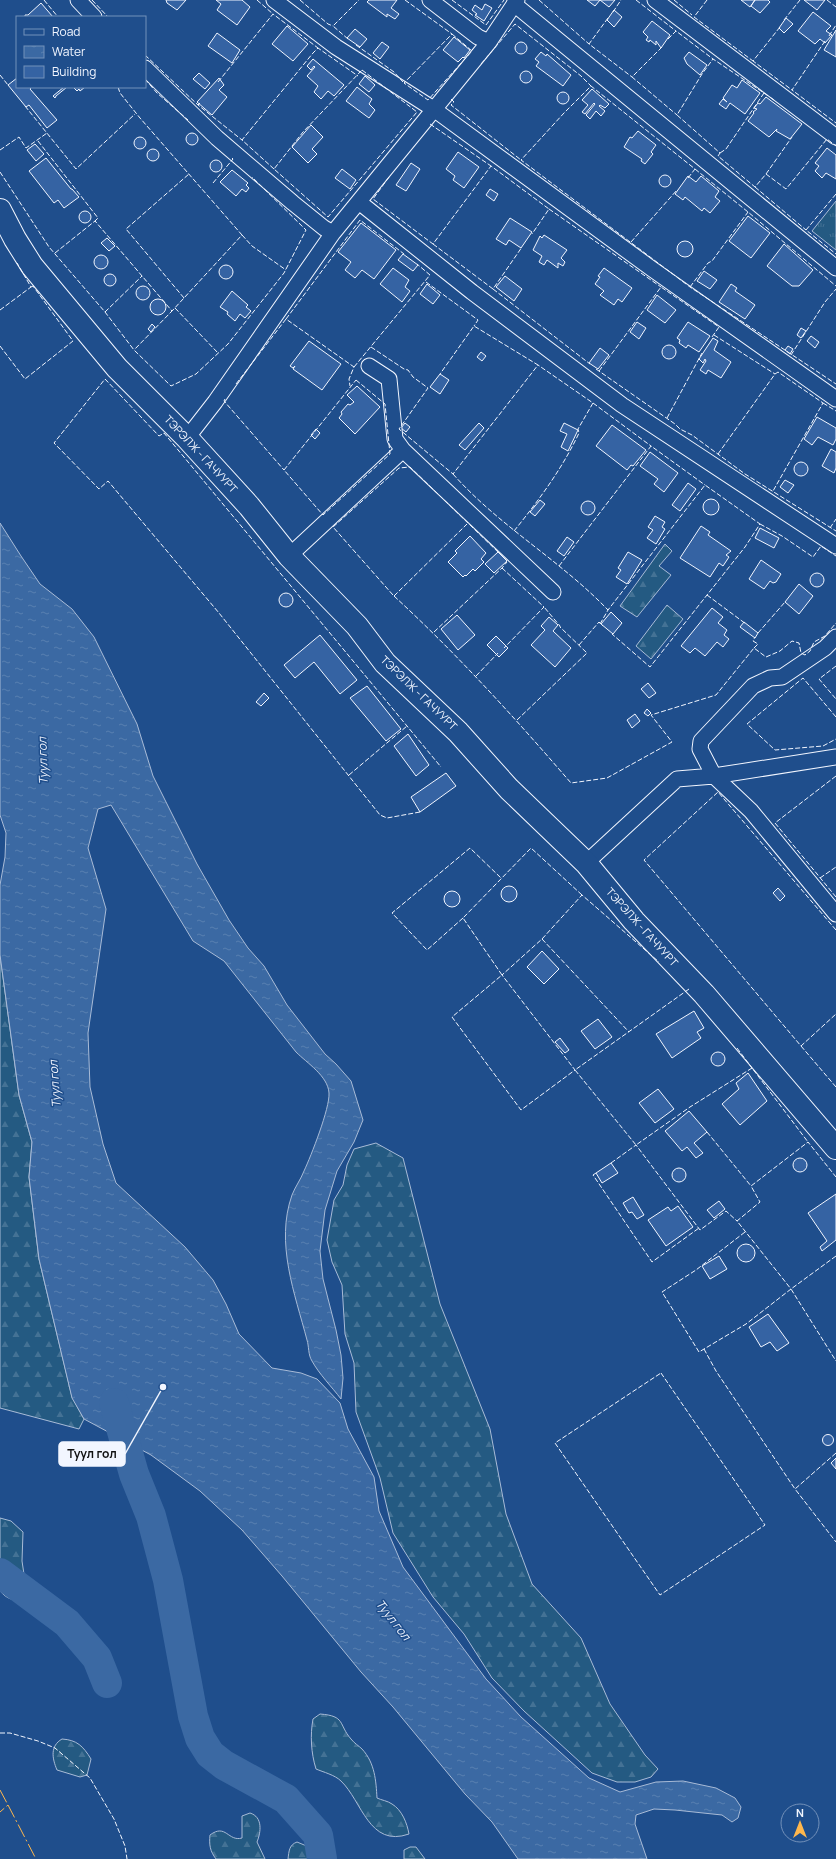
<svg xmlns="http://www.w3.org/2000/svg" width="836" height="1859" font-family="Manrope,sans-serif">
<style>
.grass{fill:url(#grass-tufts);stroke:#a8bbd7}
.forest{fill:url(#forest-firs);stroke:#a8bbd7}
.water{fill:url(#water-ripples);stroke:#a8bbd7}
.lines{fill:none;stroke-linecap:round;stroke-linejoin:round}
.river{stroke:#3b69a3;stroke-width:30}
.building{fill:#3563a3;stroke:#f2f6ff}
.minor-casing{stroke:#f2f6ff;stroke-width:17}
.secondary-casing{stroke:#f2f6ff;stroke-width:24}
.minor{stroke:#1f4e8c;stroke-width:15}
.secondary{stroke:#1f4e8c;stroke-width:22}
.fence{stroke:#f2f6ff;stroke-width:1;stroke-dasharray:5 2;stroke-linecap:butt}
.power{stroke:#ffb74d;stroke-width:1;stroke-dasharray:14 3 2 3;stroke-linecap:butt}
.labels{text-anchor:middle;stroke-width:3;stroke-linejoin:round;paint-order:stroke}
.street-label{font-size:11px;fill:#f2f6ff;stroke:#1f4e8c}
.water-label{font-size:12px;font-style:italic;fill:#f2f6ff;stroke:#1f4e8c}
.leader{fill:none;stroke:#f2f6ff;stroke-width:1.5}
.callout-dot{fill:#f2f6ff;stroke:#1f4e8c;stroke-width:1.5}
.callout{fill:#f2f6ff;stroke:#f2f6ff;stroke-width:1.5}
.callout-label{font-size:12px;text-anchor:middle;font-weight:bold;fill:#111}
</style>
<defs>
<pattern id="grass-tufts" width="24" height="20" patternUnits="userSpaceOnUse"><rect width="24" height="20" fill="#245a82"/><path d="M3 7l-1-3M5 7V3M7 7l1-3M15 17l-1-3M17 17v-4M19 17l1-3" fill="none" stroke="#447295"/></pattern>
<pattern id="forest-firs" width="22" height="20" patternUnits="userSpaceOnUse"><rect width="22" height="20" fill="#245a82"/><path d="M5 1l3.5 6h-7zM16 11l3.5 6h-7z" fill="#447295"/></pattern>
<pattern id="water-ripples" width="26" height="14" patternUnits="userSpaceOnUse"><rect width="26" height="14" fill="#3b69a3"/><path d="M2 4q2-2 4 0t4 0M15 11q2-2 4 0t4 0" fill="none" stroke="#587fb1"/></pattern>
</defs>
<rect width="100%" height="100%" fill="#1f4e8c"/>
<path class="grass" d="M836 201V250L812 231Z"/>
<path class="forest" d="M665 544 672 551 659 566 671 575 637 617 620 606Z
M667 605 683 619 651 659 636 646Z
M0 955 19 1095 32 1142 29 1177 39 1259 72 1397 84 1419 79 1429 0 1408Z
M376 1143 403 1158 440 1304 490 1429 506 1514 532 1584 581 1638 610 1704 645 1755 658 1769 651 1777 635 1782H617L592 1773 524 1711 492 1678 464 1634 433 1597 393 1533 380 1478 356 1412 354 1363 345 1334 342 1285 332 1262 327 1240 334 1200 343 1185 347 1165 354 1149Z
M0 1518 11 1521 23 1532 22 1561 25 1581 24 1599C13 1601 7 1599 0 1591Z
M320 1714C346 1716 338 1724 351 1739 354 1743 359 1746 362 1749 375 1763 376 1781 377 1798 381 1800 388 1801 392 1804 402 1810 407 1823 409 1834 369 1848 362 1801 341 1781 335 1775 323 1772 316 1769 311 1753 310 1735 313 1719Z
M62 1739C77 1740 83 1746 91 1759L87 1775 80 1777 57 1770C52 1758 50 1746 62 1739Z
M250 1813C263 1817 261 1832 257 1842L265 1859H216C210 1851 209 1845 210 1835 226 1823 228 1842 242 1838V1816Z
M297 1842 309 1847 311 1859H288C289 1851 289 1845 297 1842Z
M410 1847H416L425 1859H404V1850Z"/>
<path class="water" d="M0 523 21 556 40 584 72 609 94 637 137 724 153 776 197 864 229 920 248 948 264 966 287 1005 325 1054 336 1064 351 1081 363 1120 354 1142 337 1171 325 1210 320 1251 323 1279 336 1330 341 1355 343 1378 341 1399C332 1387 319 1374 312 1361 308 1355 309 1346 307 1340 295 1294 275 1243 292 1195 295 1187 301 1179 304 1171 311 1156 330 1108 329 1093 328 1076 307 1063 296 1052L224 961 193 941 111 805 98 809 88 848 106 909 88 1033 90 1087 103 1144 116 1183 185 1247 213 1280 226 1304 239 1334 272 1368 301 1373 317 1379 340 1403 348 1429 374 1477 379 1511 403 1567 486 1679 521 1717 589 1778 620 1792 656 1782 683 1781 716 1788 735 1798 741 1807 738 1818 732 1822 722 1815 675 1810 654 1809 636 1815 635 1824 647 1859H518L492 1822 465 1794 393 1707 361 1672 282 1576 242 1530 200 1491 151 1455 84 1419 72 1398 39 1259 29 1177 32 1142 19 1095 0 955V885L5 857 6 833 0 815Z"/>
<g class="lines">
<path class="river" d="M114 1403 134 1474 151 1516 168 1580 193 1716 200 1738 210 1754 224 1765 286 1799 318 1835 322 1859
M0 1573 67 1623 97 1658 107 1683"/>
</g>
<path class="building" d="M166 0H186L177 10 167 3Z
M216 0H242L250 7 237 25 217 10 221 4Z
M369 0H397L391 8 399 14 395 19 387 14V17L367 2Z
M587 0H615L609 7 600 0 595 6Z
M741 0H755L750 7Z
M755 0H768L770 2 760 13 751 6Z
M804 0H825L817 10Z
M41 3 53 17H25V15H28Z
M485 4 492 8 484 21 475 15 477 14 472 10 475 5 482 10Z
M614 10 622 17 614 27 607 20Z
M813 12 831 26 826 31 832 35 825 43 820 39 815 44 798 31Z
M786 18 793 24 784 33 779 28Z
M652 21 670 35 661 48 656 41V45L650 40 649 42 646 40 648 37 643 32Z
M287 26 308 44 293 61 272 44Z
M355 29 367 39 360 47 347 38Z
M836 30V57L824 50Z
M217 33 240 50 232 63 208 46Z
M454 37 470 50 464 58 463 57 458 62 443 50Z
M515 48a6 6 0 1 1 12 0a6 6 0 1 1-12 0Z
M382 42 389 47 380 59 373 53Z
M541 52 546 56 547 54 571 75 563 86 536 66 539 62 535 59Z
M689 52 707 65 700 75 687 64 684 58Z
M313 59 344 85 334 96 328 91 321 99 314 92 318 86 307 76 315 67 314 66 311 70 307 66Z
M520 77a6 6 0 1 1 12 0a6 6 0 1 1-12 0Z
M199 73 210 83 205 89 193 79Z
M365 76 375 85 369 92 359 84Z
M17 78V87H32L30 89 57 120 47 128 29 105 26 107 8 85Z
M219 78 224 85 219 90 227 97 212 115 197 102Z
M742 80 760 93 745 114 730 103 726 109 719 104 723 99 727 102 723 98 732 85 737 88Z
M64 87H67L56 96 55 98 53 96Z
M73 87H85L80 91 79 89 77 91Z
M357 87 372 99 369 104 375 110 369 118 346 101Z
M592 89 609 104 605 108 600 105 599 106 605 111 601 116 596 111 590 119 586 115 595 104 594 103 585 114 582 112 588 105 582 100Z
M557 98a6 6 0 1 1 12 0a6 6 0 1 1-12 0Z
M766 97 802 124 790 139 776 131 777 129 769 137 748 121 754 113 753 112 757 109 754 108 758 103 760 104Z
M311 125 323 137 312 149 317 154 308 163 292 147Z
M638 131 656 145 651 152 653 154 645 164 641 161 642 159 624 147 630 137 632 138Z
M186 139a6 6 0 1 1 12 0a6 6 0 1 1-12 0Z
M134 143a6 6 0 1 1 12 0a6 6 0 1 1-12 0Z
M35 144 44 154 36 161 27 150Z
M827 148 836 155V179L826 173 822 178 815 171 819 166 815 163Z
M147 155a6 6 0 1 1 12 0a6 6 0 1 1-12 0Z
M458 152 479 167 464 188 453 180 455 176 446 169Z
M46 158 71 189H72L79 197 64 208 58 200 54 203 29 171Z
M210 166a6 6 0 1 1 12 0a6 6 0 1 1-12 0Z
M411 163 420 169 406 191 396 185Z
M342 169 356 180 350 189 335 178Z
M232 170 248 183 246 185 249 188 246 192 242 189 236 196 220 182Z
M659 181a6 6 0 1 1 12 0a6 6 0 1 1-12 0Z
M688 176 696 182 701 176 719 191 715 197 720 201 710 213 704 208 702 211 685 197 683 200 675 194Z
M490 189 498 194 494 201 486 195Z
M79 217a6 6 0 1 1 12 0a6 6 0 1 1-12 0Z
M748 216 770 233 751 258 729 241Z
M510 218 532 232 521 248 509 240 506 245 496 239Z
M361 223 396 250 374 279 362 270 355 278 345 270 351 262 338 252Z
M544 235 567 250 561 258 565 262 563 266 558 263V268L547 260 544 265 539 262 542 256 533 250 540 236 542 238Z
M107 238 115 246 109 251 101 243Z
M677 249a8 8 0 1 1 16 0a8 8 0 1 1-16 0Z
M784 244 813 270 799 286H792L767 266Z
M403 254 418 265 413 271 398 260Z
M94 262a7 7 0 1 1 14 0a7 7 0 1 1-14 0Z
M219 272a7 7 0 1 1 14 0a7 7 0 1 1-14 0Z
M393 268 409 280 405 287 410 291 402 302 380 284Z
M604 268 632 288 622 302 618 299 614 305 600 295 604 291 595 284 600 277 598 276Z
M704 271 717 280 710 289 697 281Z
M104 280a6 6 0 1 1 12 0a6 6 0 1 1-12 0Z
M505 276 522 289 514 301 496 287Z
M427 284 440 295 433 304 420 294Z
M731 284 737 288 735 291 755 305 745 319 719 302Z
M136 293a7 7 0 1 1 14 0a7 7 0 1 1-14 0Z
M232 291 248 305 246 307 251 311 245 318 240 314 235 321 227 314 228 312 220 307Z
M657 295 676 310 665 323 647 310Z
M150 307a8 8 0 1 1 16 0a8 8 0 1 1-16 0Z
M637 322 646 328 639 339 630 332Z
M688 322 710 336 699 352 688 345 686 348 679 343 680 340 677 338Z
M152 324 155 327 151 332 148 329Z
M801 328 806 331 801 338 797 335Z
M811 336 819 342 815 348 807 341Z
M713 338 718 341 714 350 731 362 721 378 708 370 706 374 700 370 706 361 705 359 703 363 699 359Z
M309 341 341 364 322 390 293 369 295 366 293 368 290 366Z
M662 352a7 7 0 1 1 14 0a7 7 0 1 1-14 0Z
M788 346 793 349 790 354 785 350Z
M600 348 609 355 598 369 589 363Z
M481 352 486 356 482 361 477 357Z
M440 374 449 380 440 394 430 387Z
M357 386 380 407 355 434 339 418 342 414 341 412 348 404 350 405 354 402 347 395Z
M817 417 836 428V439L833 445 818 437 812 445 804 439Z
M405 423 410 427 406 432 401 428Z
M479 423 484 428 465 450 459 445Z
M564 423 578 430 568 451 561 447 567 434 560 431Z
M612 425 646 450 633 466 631 465 627 470 596 446Z
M316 429 320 433 315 439 311 435Z
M831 449 836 452V468L834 473 822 466Z
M650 452 678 473 664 492 654 484 658 479 640 466Z
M794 469a7 7 0 1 1 14 0a7 7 0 1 1-14 0Z
M785 480 794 485 788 493 780 487Z
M688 483 696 489 680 511 672 505Z
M703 507a8 8 0 1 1 16 0a8 8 0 1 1-16 0Z
M540 500 545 504 535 516 530 512Z
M581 508a7 7 0 1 1 14 0a7 7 0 1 1-14 0Z
M655 516 665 522 662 527 665 529 656 544 647 538 653 530 648 527Z
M701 526 710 532 708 535 731 551 726 555 729 557 723 566 719 563 710 577 680 558Z
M760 528 779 538 774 548 755 538Z
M470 536 486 553 481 559 484 562 475 571 473 569 466 576 465 575 463 577 448 562 457 553 455 551Z
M567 537 574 542 564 556 557 551Z
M498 552 507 561 494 573 485 564Z
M628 552 642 560 627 584 616 577 621 570 618 568Z
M761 560 781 574 776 582 773 583 770 581 764 589 749 579Z
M810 580a7 7 0 1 1 14 0a7 7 0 1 1-14 0Z
M799 584 813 596 799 614 785 602Z
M279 600a7 7 0 1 1 14 0a7 7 0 1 1-14 0Z
M712 608 723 617 718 623 727 630 724 635 729 639 723 647 717 642 705 656 695 648 690 653 681 646Z
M611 612 622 623 613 634 601 624Z
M457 615 475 635 458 650 441 629Z
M549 617 558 625 553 631 571 648 555 667 531 645 545 630 541 626Z
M744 622 758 633 755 638 740 627Z
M320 635 357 680 340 694 314 662 295 678 284 665Z
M496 636 508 648 499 657 487 645Z
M648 683 656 693 649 698 641 689Z
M367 686 401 729 386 741 350 698Z
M264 693 269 698 261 706 256 702Z
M647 709 651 713 648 716 644 713Z
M635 714 640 721 632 728 627 720Z
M408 734 429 765 416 776 394 746Z
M446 773 456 786 420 812 411 797Z
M501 894a8 8 0 1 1 16 0a8 8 0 1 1-16 0Z
M778 888 785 896 780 901 773 893Z
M444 899a8 8 0 1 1 16 0a8 8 0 1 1-16 0Z
M542 951 559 969 544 984 527 967Z
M694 1011 704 1028 697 1032 701 1038 672 1058 656 1034Z
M598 1019 612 1037 595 1049 581 1031Z
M560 1038 569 1050 565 1053 555 1042Z
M711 1059a7 7 0 1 1 14 0a7 7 0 1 1-14 0Z
M748 1073 767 1101 740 1125 722 1104 739 1089 736 1083Z
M658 1089 674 1109 655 1123 639 1103Z
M689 1111 707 1132 694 1143 703 1153 696 1158 687 1147 682 1151 665 1131Z
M793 1165a7 7 0 1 1 14 0a7 7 0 1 1-14 0Z
M611 1163 618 1173 602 1183 596 1173Z
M672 1175a7 7 0 1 1 14 0a7 7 0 1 1-14 0Z
M836 1194V1240L822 1251 820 1247 827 1241 808 1213Z
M633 1197 644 1215 637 1219 632 1212 629 1213 623 1203Z
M719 1201 725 1209 714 1218 707 1210Z
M678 1206 693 1227 666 1246 648 1220 668 1207 671 1211Z
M737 1253a9 9 0 1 1 18 0a9 9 0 1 1-18 0Z
M719 1256 727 1269 710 1279 702 1266Z
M768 1314 789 1343 777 1351 770 1342 761 1347 749 1327Z
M822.5 1440a5.5 5.5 0 1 1 11 0a5.5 5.5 0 1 1-11 0Z
M836 1458V1469L831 1463Z"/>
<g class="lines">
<defs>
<path id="minor" d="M78 0 94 17
M274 0 336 47 435 110 652 269 836 399
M430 0 478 37 489 42 517 0
M655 0 836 137
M514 4 836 268
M145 68 217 138 293 203 324 228 333 233
M359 202 472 292 622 405 836 546
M369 366 389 379 395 439 403 450
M187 438 215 402 333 233 489 42
M289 556 403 450 553 592
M836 637 825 648 782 677 770 678 753 686 701 741 700 749 714 776 836 757
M586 863 677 779 714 776 751 811 836 914"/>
<path id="secondary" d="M0 210 15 239 32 266 117 368 187 438 249 506 289 556 357 626 385 663 458 732 509 789 586 863 634 921 704 994 836 1148"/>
</defs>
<use href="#minor" class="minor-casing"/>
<use href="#secondary" class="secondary-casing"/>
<use href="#minor" class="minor"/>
<use href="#secondary" class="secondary"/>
<path class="fence" d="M44 0 58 17
M92 0 108 17
M257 0 273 14
M300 0 328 24 333 26
M405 0 452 34
M452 0 486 25 504 0
M539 0 589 44
M636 0 676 31
M674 0 692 15
M707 0 694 17 753 61
M827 0 836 7
M613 12 621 0
M82 17H83
M608 18 589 44 632 77
M784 20 800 0
M780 27 753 61 792 90
M452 34 472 51 428 100 404 83Z
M829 36 836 25
M348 39 333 26 359 0
M668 39 676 31 713 59
M825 41 792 90 836 123
M356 45 394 72 403 82
M662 47 632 77 677 115
M145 55 198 105
M481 64 515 24 581 76 591 86
M362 70 417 112 328 217 274 169 303 132Z
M0 75 8 85
M145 79 157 93 188 120
M218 82 273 14 318 48
M118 87 120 93 140 118 242 235 172 311
M764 93 774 100
M451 99 454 102 451 105 521 160
M200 103 198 105 242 140
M25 106 76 169 135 114
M430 124 491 166
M38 141 98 218 95 221
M0 150 19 137 26 148 47 133
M720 153 726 149 764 93 713 59 702 74 677 115 720 153 718 156 755 187 766 174 786 189 827 139 836 146
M274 169 242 140 313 53 318 48 358 76
M695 169 748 212 836 286
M0 172 49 247 105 312 134 350 171 386 196 374 228 344 284 273 306 230 252 177
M766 174 792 137
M389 177 373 199 433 244 491 166 549 209 532 234
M688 178 695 169 591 86 564 113 521 160 690 287 836 384
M213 183 233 159 232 158
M755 187 806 230
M836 194 806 230 836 254
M549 209 661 287
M242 235 252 246 286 270
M631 242 677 190
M433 244 493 289 522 247
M55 253 95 221 172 311 134 350
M426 282 478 320 474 326
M690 287 708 263 712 261 748 212
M493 289 590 364
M184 298 126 229 189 174
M175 308 218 353
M0 310 31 287 17 263
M105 312 142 276
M286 319 360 220 404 254
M714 335 775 374
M0 346 25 379 73 341 33 286 31 287
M371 347 404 369 408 370 413 377 428 388 399 429 453 474 538 365 474 326 440 374
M791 355 825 302 836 289
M354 367 430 275 417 264
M596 369 675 424 680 429 692 435 745 474 836 531
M599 371 661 287 719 327 712 337
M356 380 385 404 390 454 323 515 284 470Z
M236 384 286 319 354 367 349 379 350 386
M225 399 224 401 284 470
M593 403 651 446
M823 403 836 411
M667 418 702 353
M718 454 775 374 778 372 823 403 773 491
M453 474C499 526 560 560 608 610
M760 524 782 536 813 557 821 546 836 556
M830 528 836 519
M514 531C539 500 562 469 579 433L578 429 593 403 538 365
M559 566 651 446 705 485
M502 568 544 607 504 648
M393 595 333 527 399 468 410 467 499 553
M707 595 746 624
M394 596C458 655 515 718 571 783L607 778 672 742 651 715 716 695 754 648 766 657 780 651 792 641 799 643 801 653 805 655 810 651 814 642 825 636 836 623
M394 596 467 524
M600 624 608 610 705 485 760 524 745 547 650 667 612 634
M434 632 502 568 507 562
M758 633 785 602
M579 645 599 622 603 626
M754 648 758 644 753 641 755 637
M836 666 819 679 836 699
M476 676 498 653
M836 717 803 678 747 724 775 750 823 746 836 739
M517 720 587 653 560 627V626L544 607
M349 775 407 726
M836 776 775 823 836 897
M420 812 387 818 380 815 219 613 108 481 99 489 54 443 105 379 159 436 164 433 441 767
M820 878 836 867
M582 895 531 848 463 918 502 975 452 1017 521 1110 575 1070 502 975 542 939 582 895 659 962
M463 918 427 950 392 913 470 848 501 878
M836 930 718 792 644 860 801 1046 836 1014
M542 939 629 1032
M689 989 575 1070 636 1145 690 1107 752 1068 808 1142
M801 1046 836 1087
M737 1048 752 1068
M707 1132 751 1186
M611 1163 636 1145 700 1230 726 1211 737 1221
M596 1173 593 1175 652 1262 699 1228
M745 1232 696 1270 662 1292 699 1352 746 1324 791 1289 737 1221 760 1202 751 1186 808 1142 836 1177
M836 1256 791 1289 836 1361
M704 1349 716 1371 795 1489
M661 1373 765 1525 660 1595 555 1443Z
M836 1453 795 1489 836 1542
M0 1733H10L38 1741 55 1748 90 1778 114 1819 125 1846 127 1859"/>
<path class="power" d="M0 1790 8 1805 0 1812
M8 1805 36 1859"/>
</g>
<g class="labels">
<g class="street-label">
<text transform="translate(201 454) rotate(47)" y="4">ТЭРЭЛЖ - ГАЧУУРТ</text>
<text transform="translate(419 693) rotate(44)" y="4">ТЭРЭЛЖ - ГАЧУУРТ</text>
<text transform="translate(642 927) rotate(48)" y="4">ТЭРЭЛЖ - ГАЧУУРТ</text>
</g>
<g class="water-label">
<text transform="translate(43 761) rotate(-92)" y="4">Туул гол</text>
<text transform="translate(55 1084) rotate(-94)" y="4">Туул гол</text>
<text transform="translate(393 1620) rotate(52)" y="4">Туул гол</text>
</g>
</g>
<path class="leader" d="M163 1387L125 1454"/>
<circle class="callout-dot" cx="163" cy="1387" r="4"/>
<rect class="callout" x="59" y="1442" width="66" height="24" rx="4"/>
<g class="callout-label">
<text x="92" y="1458">Туул гол</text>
</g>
<rect x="16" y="16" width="130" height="72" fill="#1f4e8c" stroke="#7391ba"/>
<rect x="24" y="29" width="20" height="6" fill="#1f4e8c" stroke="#7391ba"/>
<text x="52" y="36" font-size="12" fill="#f2f6ff">Road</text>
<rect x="24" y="46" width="20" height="12" fill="url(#water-ripples)" stroke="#7391ba"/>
<text x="52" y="56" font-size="12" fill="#f2f6ff">Water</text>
<rect x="24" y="66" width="20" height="12" fill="#3563a3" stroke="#7391ba"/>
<text x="52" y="76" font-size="12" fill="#f2f6ff">Building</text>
<g transform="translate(800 1823)"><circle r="19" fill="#1f4e8c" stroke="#7391ba"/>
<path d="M0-3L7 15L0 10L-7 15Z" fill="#ffb74d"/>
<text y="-6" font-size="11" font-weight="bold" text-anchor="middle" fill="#f2f6ff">N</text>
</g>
</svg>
